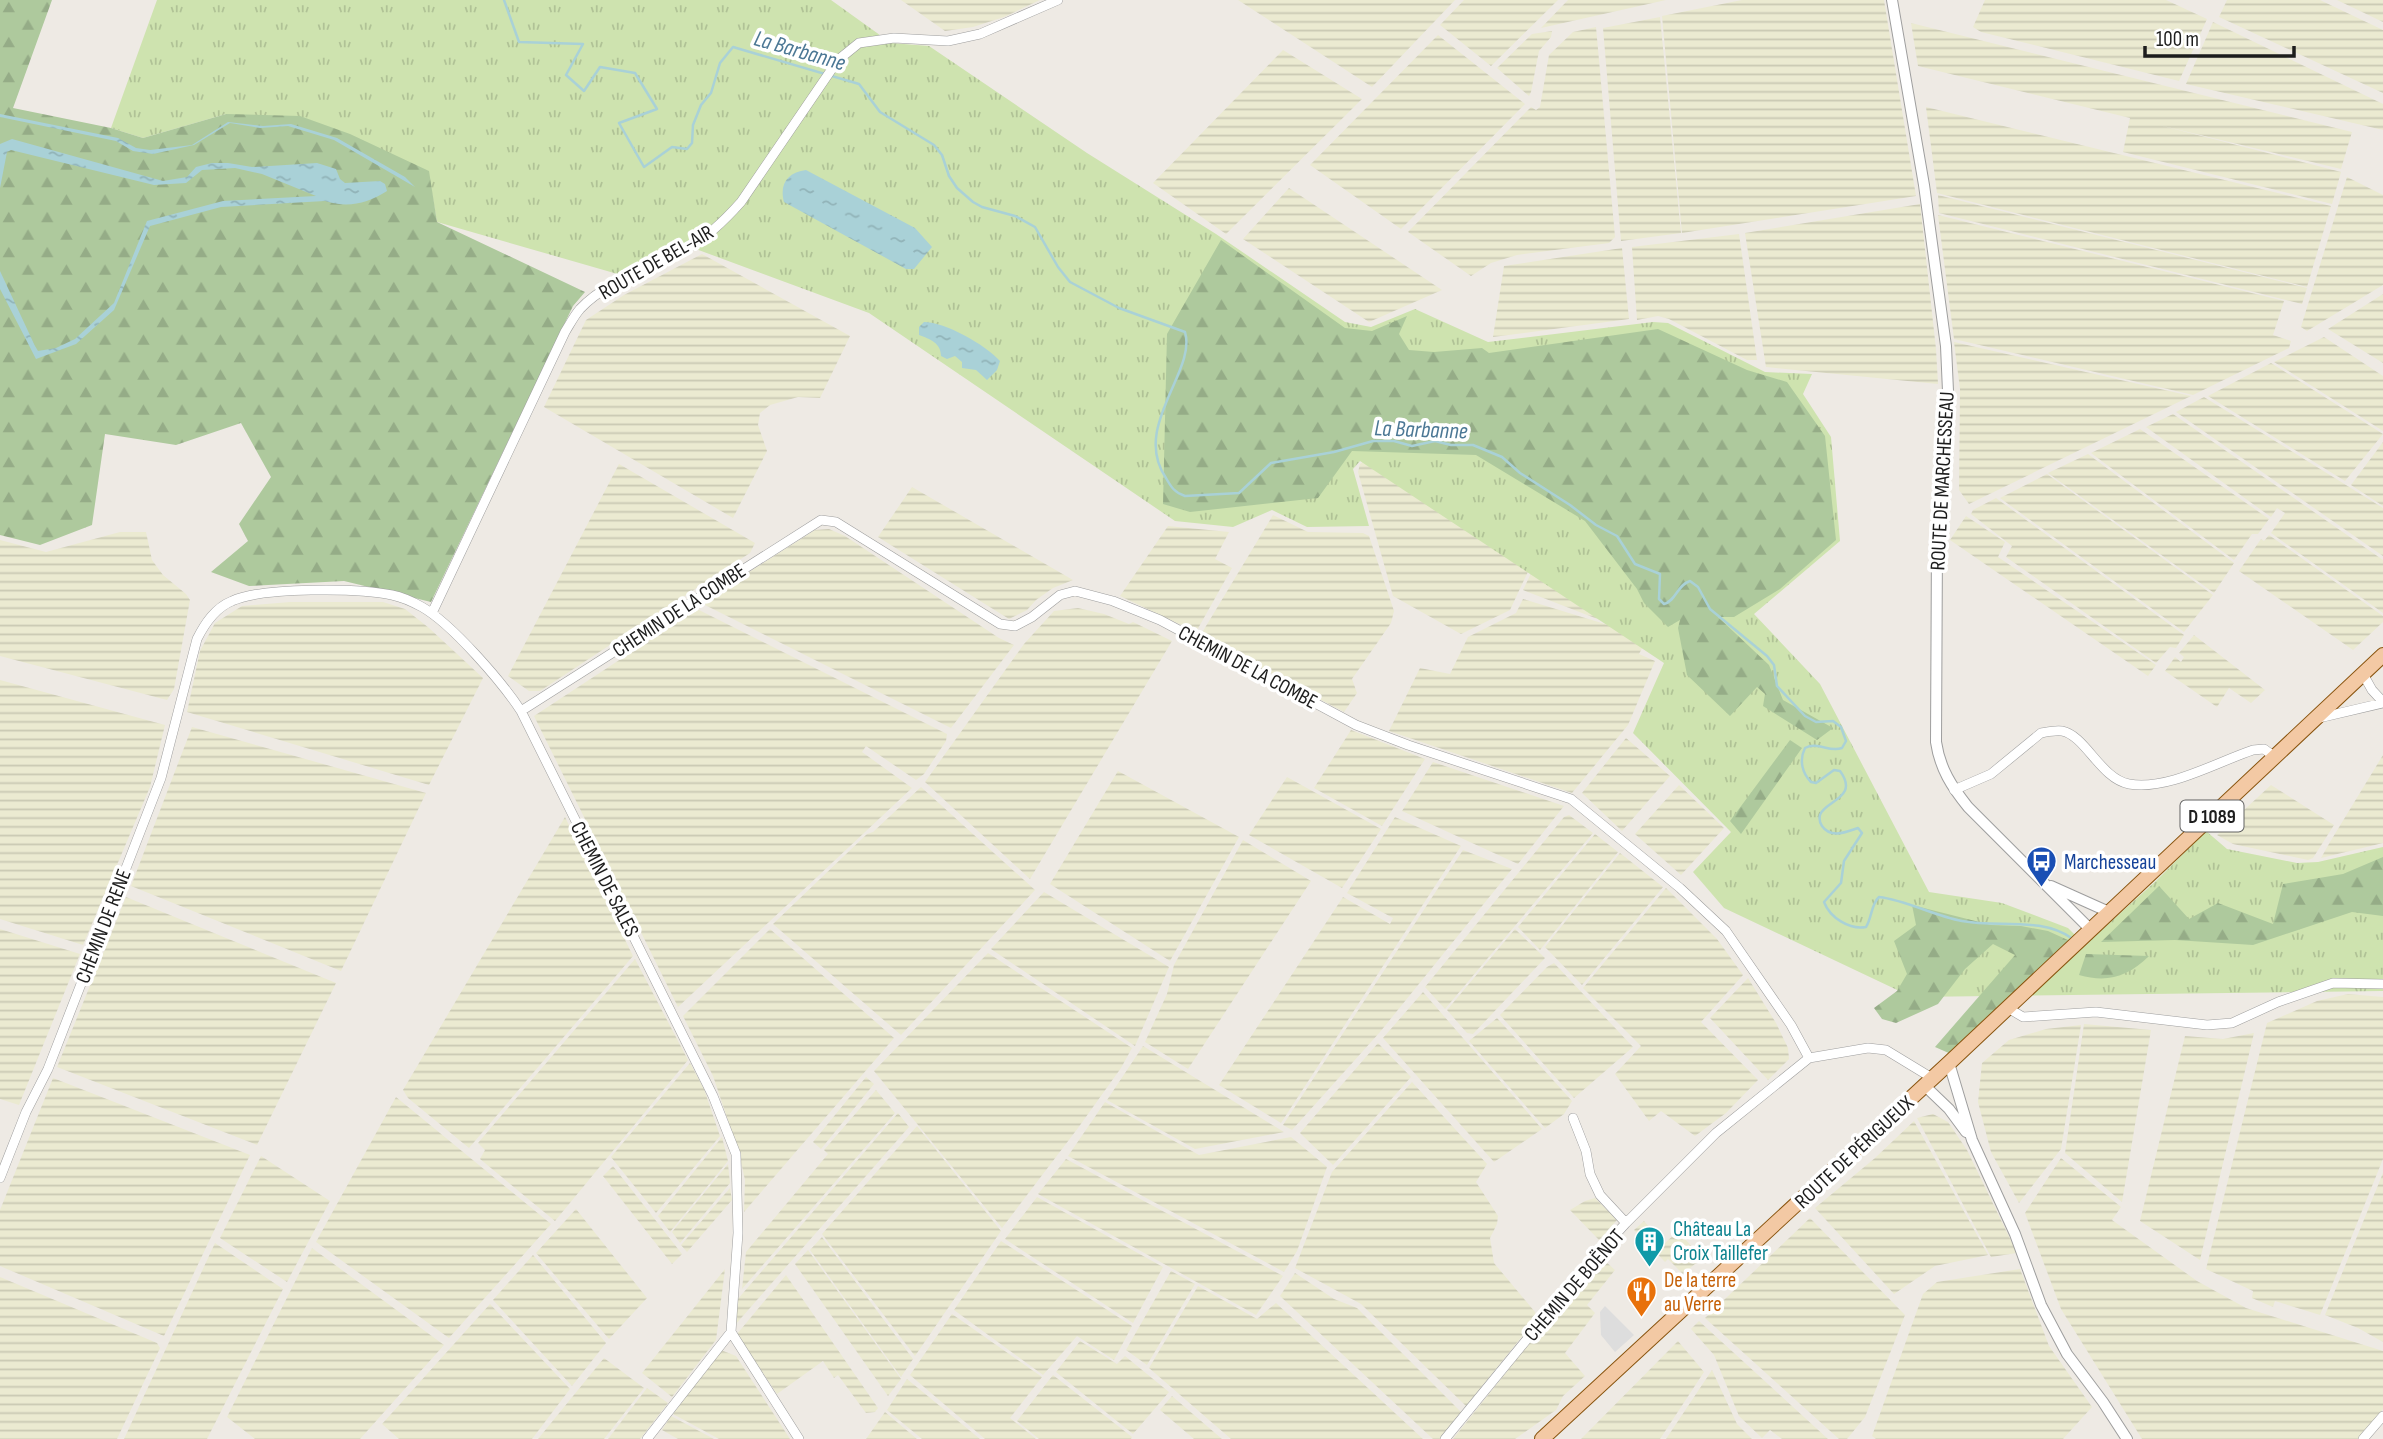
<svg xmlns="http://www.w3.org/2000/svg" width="2383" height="1439" font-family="'Sofia Sans Condensed',sans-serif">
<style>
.farmland{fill:url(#farmland-rules)}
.grass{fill:url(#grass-tufts)}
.forest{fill:url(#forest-firs)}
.parking{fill:#ddd}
.water{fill:url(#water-ripples)}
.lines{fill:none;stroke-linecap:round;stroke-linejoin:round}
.stream{stroke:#a9d1d7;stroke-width:2.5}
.minor-casing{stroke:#9e9e9e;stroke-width:10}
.tertiary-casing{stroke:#9e9e9e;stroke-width:12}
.primary-casing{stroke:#89540e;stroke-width:16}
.minor{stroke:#fff;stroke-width:9}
.tertiary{stroke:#fff;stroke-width:10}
.primary{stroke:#f3c9a4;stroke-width:14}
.labels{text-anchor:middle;stroke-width:7;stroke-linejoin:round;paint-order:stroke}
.shield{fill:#fff;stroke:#616161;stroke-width:2}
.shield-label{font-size:19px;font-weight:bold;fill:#1d1d1d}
.street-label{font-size:21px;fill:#1d1d1d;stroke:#fff}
.transit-label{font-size:21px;fill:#164399;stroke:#fff;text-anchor:start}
.culture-label{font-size:21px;fill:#0d838f;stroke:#fff;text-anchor:start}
.food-label{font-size:21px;fill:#c56008;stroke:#fff;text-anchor:start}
.water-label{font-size:23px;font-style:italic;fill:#4c7895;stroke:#fff}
</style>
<defs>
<pattern id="farmland-rules" width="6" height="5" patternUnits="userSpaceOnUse" patternTransform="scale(1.75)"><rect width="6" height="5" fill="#ebead1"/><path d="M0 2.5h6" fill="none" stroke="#c9c8b3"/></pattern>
<pattern id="grass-tufts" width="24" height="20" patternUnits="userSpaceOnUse" patternTransform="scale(1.75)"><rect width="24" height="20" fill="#cee3af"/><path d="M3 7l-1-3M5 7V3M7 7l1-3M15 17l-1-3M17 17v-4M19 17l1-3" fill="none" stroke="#b0c296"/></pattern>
<pattern id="forest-firs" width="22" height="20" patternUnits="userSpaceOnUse" patternTransform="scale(1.75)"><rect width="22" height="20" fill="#aec99d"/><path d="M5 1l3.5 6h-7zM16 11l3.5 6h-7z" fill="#95ac87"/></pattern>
<pattern id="water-ripples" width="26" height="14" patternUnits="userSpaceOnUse" patternTransform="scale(1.75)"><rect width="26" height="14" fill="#a9d1d7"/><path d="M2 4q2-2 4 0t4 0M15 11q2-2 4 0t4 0" fill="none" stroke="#91b3b8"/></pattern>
</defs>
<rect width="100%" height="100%" fill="#eeeae4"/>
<path class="farmland" d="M901 0H1040L1004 17 973 27 945 31Z
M1238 0H1455L1372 87Z
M1464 0H1558L1491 66 1440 25Z
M1568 0H1666L1541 28Z
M1742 0H1884L1916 196 1682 233 1662 16Z
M1985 0H2166L2207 19 2179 81 1981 32 1973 27Z
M2227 0H2320L2383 30V93L2219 17Z
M2337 0H2383V22Z
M1660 17 1681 233 1621 241 1603 28Z
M2213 22 2383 104V130L2186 84Z
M1911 23 2352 132 2341 169 2159 125 2341 172 2332 204 2123 152 2130 118 1918 66Z
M1596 27 1615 237 1609 243 1517 255 1491 263 1471 276 1408 232 1531 107 1536 110 1540 107 1549 55 1573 32Z
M1552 31 1551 37 1539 51 1531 92 1529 96 1497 68 1532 34Z
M1438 35 1525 104 1401 229 1310 165Z
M1283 50 1362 99 1226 234 1153 183Z
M1926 107 2331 206 2307 287 1937 193Z
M2347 177 2383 195V285L2307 331 2301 327Z
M1289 188 1442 290 1369 322 1243 239Z
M1938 195 2307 288 2302 304 1939 213Z
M1920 204 1936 349 1938 384 1766 367 1745 233Z
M1938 215 2284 301 2273 335 2291 341 2289 348 2193 395 1954 339Z
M1739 234 1757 360H1747L1669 319 1658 316 1637 320 1632 247Z
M1622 248 1629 319 1493 337 1504 266Z
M702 254 850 336 820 398 798 397 770 405 760 413 758 425 767 451 733 518 544 407 586 320 624 295Z
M2383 294V363L2328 329Z
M2324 337 2383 376V431L2274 362Z
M1954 342 2191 396 1969 504 1959 490 1960 389Z
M2271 363 2383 434 2345 481 2208 396Z
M2204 397 2383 508V556L2176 412Z
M2173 414 2383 560V613L2271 533 2285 513 2277 508 2271 517 2146 427Z
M2140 429 2269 519 2258 534H2252L2234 560 2091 453Z
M2383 442V506L2351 485Z
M2088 454 2234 563 2214 593 2048 473Z
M1367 459 1555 514 1510 610 1461 634 1393 596 1358 472 1360 464Z
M619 464 755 543 750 553 540 691H529L508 676Z
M2047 474 2213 595 2184 632 2000 498Z
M912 487 1073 580 1053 588 1036 600 1027 610 1009 619 878 537Z
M1996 498 2184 635 2176 648 2170 647 2156 663 2006 557 2012 546 1971 514 1973 510Z
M1273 515 1308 532 1363 533 1369 536 1394 611 1391 623 1352 679 1357 693 1344 712 1200 636Z
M1966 516 2005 542 1998 557 2156 665 2148 676 1950 540Z
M1554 525 1648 637 1639 654 1655 661 1628 725 1572 793 1389 731 1420 668 1450 674 1468 637 1516 613 1523 599 1631 632 1523 590Z
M1168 526 1229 532 1215 559 1232 568 1196 632 1120 596Z
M829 529 845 536 999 638 1014 645 951 728 705 605 710 597 815 530Z
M120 532H146L152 560 163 575 186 594 190 600 174 689 167 700 0 656V540L46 552Z
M2269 535 2383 616V622L2353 650 2239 571 2261 539 2264 541Z
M290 602H383L405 609 429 628 483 678 429 785 187 712 200 651 215 623 242 606Z
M1078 608 1104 614 1129 624 1133 622 1172 641 1030 879 925 782 1024 644 1054 611Z
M697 609 947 734 946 741 924 774 916 780 866 746 862 752 912 788 678 1007 534 716Z
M2194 635 2265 690 2251 703 2229 688 2217 707 2165 671 2175 657 2181 662 2184 657 2179 653Z
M0 680 165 725 150 787 83 945 0 919Z
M192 727 426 793 341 971 131 886Z
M1351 730 1425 759 1382 826 1314 788Z
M1626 738 1670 776 1622 831 1582 793Z
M2383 755V843L2321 858 2330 842Z
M1433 762 1564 806 1518 864 1402 811Z
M1118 771 1239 837 1170 961 1050 884Z
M1287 777 1381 829 1342 888 1249 835Z
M1679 785 1724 828 1681 875 1635 834Z
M2271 785 2334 825 2313 858 2308 860 2233 844 2217 835Z
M921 787 1035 890 901 1035 773 924 867 834 873 832Z
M1569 815 1593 833 1445 1009 1425 987 1564 817Z
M565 817 633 956 469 1148 408 1098 403 1090Z
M1395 817 1461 846 1281 1123 1219 1085 1343 897 1390 924 1393 918 1347 893Z
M1595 834 1618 852 1540 950 1518 927Z
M1243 840 1311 881 1188 1069 1145 1042 1167 994 1174 965Z
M1463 850 1512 869 1380 1032 1292 1130 1283 1125Z
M1620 853 1663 887 1582 985 1545 947Z
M1666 888 1717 939 1743 975 1701 1022 1758 1080 1726 1113 1695 1136 1661 1111 1649 1121 1615 1074 1641 1046 1583 988Z
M1044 892 1169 967 1135 1046 991 949Z
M126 897 336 983 257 1145 57 1067Z
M0 929 80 954 19 1105 0 1099Z
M770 929 894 1038 744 1212 745 1180 739 1153 713 1076 683 1016Z
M1515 929 1545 958 1473 1034 1467 1033 1447 1010Z
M988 953 1132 1048 1121 1068 1078 1128 1002 1228 874 1071Z
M635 959 688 1060 555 1221 480 1159 485 1150 478 1143Z
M1554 963 1633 1047 1574 1098 1500 1015 1547 967Z
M1748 978 1776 1023 1788 1048 1789 1059 1768 1080 1710 1018Z
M1423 992 1542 1129 1494 1162 1383 1038Z
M2348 994 2383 997V1159L2320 1315 2275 1301 2273 1307 2252 1298 2253 1291 2206 1269 2267 1023 2317 1001Z
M1497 1018 1572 1101 1564 1114 1545 1128 1469 1041Z
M2084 1024 2151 1030 2122 1202 2065 1153Z
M2081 1025 2061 1149 2019 1203 1991 1152 1978 1102 1982 1063 2009 1040 2046 1029Z
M2254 1033 2200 1260 2140 1221 2185 1036 2223 1039Z
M1378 1043 1411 1077 1333 1165 1300 1133Z
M1143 1046 1284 1132 1195 1149 1107 1100Z
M690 1063 704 1089 720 1136 656 1213 611 1157Z
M866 1077 874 1084 821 1149 813 1142Z
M53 1078 250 1155 164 1336 0 1266V1210Z
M1412 1082 1487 1164 1476 1182 1498 1216 1497 1224 1490 1238 1494 1263 1535 1312 1536 1319 1466 1406 1361 1304 1295 1268 1332 1172Z
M876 1090 895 1113 742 1289 746 1252 828 1154 824 1150Z
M396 1097 551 1224 449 1338 316 1242Z
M1105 1102 1199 1155 1291 1137 1327 1167 1297 1251 1284 1272 1068 1156Z
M898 1113 909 1127 735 1325 737 1300Z
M1933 1114 1948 1122 1967 1150 2017 1253 1991 1257 1917 1118Z
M1914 1121 1988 1255 1935 1266 1894 1294 1815 1208 1875 1158Z
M917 1126 1001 1231 915 1356 822 1234Z
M722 1137 728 1161 670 1232 658 1216Z
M261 1156 330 1201 287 1282 220 1238Z
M2061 1158 2121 1207 2112 1220 2197 1281 2246 1308 2383 1351V1409L2359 1439H2142L2061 1309 2025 1213Z
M1066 1159 1283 1276 1256 1315 1038 1194Z
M728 1164 730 1183 680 1243 672 1232Z
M613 1166 682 1254 672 1264 603 1176Z
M2383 1173V1342L2358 1328 2325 1315Z
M730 1188 732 1200 687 1252 681 1245Z
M1037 1197 1163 1267 1133 1323 1005 1239Z
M1595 1198 1617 1220 1599 1240 1570 1210 1585 1201Z
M576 1209 647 1298 609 1339 536 1253Z
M1810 1218 1905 1315 1865 1417 1847 1439H1839L1705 1318Z
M1644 1221 1664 1244 1678 1231 1702 1258 1683 1274 1668 1259 1665 1262 1634 1230Z
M822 1237 913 1359 901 1377 810 1250Z
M1001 1241 1132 1326 1114 1360 1077 1336 1043 1375 954 1310Z
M215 1243 283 1289 207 1439H124Z
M312 1248 444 1345 360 1439H255L227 1417Z
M808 1250 901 1379 888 1396 795 1264Z
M533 1255 606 1343 572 1386 493 1300Z
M1596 1260 1605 1261 1615 1270 1587 1305 1595 1313 1565 1353 1585 1376 1563 1396 1556 1410 1515 1439H1453Z
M725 1269 716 1340 672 1397 642 1373Z
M2020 1269 2049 1346 2092 1407 2063 1439H1876L1872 1436 1923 1294 1937 1282Z
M1171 1271 1195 1284 1147 1365 1126 1350Z
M1295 1273 1334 1299 1357 1308 1462 1413 1440 1439H1433L1280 1296Z
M786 1275 878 1408 875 1412 866 1413 838 1375 834 1378 823 1361 777 1394 737 1334Z
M0 1277 157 1343 160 1348 117 1439H0Z
M1198 1286 1257 1319 1276 1303 1423 1439H1231L1149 1368Z
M490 1304 570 1389 532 1439H399L382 1424Z
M952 1314 1042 1377 1010 1418 1036 1439H985L910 1375Z
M1699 1321 1828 1439H1782L1770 1430 1762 1438 1739 1416 1714 1355 1691 1329Z
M1080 1341 1117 1364 1125 1356 1169 1392 1133 1434 1056 1372Z
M1678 1341 1704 1372 1660 1439H1581Z
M721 1350 736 1356 790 1439H719L673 1414Z
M604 1358 644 1388 604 1439H538Z
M1712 1370 1737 1424 1752 1439H1666Z
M1053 1375 1132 1437 1131 1439H1039L1017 1421Z
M907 1379 980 1439H922L887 1410Z
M647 1388 668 1403 640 1439H608Z
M1172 1396 1222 1439H1194L1160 1410Z
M885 1412 917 1439H866Z
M671 1416 714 1439H678L662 1430Z"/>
<path class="grass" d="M157 0H831L891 43 929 46 1087 153 1216 234 1345 322 1371 327 1415 309 1488 342 1653 322 1668 323 1765 372 1812 374 1803 394 1831 437 1840 541 1754 614 1820 684 1929 892 2002 903 2068 928 2085 945 2156 881 2206 831 2227 849 2297 863 2318 862 2383 847V991L1912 997 1724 908 1693 872 1731 832 1633 733 1664 663 1360 461 1353 469 1369 526 1307 527 1272 510 1233 527 1175 521 869 313 685 245 621 275 437 222 428 171 226 114 143 138 111 128Z"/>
<path class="forest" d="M0 0H52L13 108 111 128 143 138 226 114 300 116 350 134 429 171 437 222 585 292 573 306 431 602 344 581 249 586 211 572 248 541 239 524 271 477 241 423 176 445 105 434 92 525 40 545 0 535Z
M1221 240 1345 328 1372 331 1407 316 1399 334 1409 350 1434 352 1482 348 1489 353 1658 329 1747 370 1787 382 1825 436 1836 540 1780 589 1734 617H1718L1769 665 1783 700 1833 728 1817 740 1763 706 1765 694 1757 687 1730 716 1687 675 1678 628 1680 620 1668 627 1644 603 1637 589 1585 521 1476 455 1352 451 1318 498 1190 512 1163 504 1167 334Z
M1790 740 1802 748 1741 834 1730 821Z
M2383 857V916L2352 912 2253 945 2175 940 2101 942 2159 886 2189 919 2218 903 2273 924 2283 884 2343 874Z
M1912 905 1991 925 2021 926 2048 931 2070 941 1951 1054 1935 1047 2015 955 1993 944 1965 969 1938 1004 1896 1023 1882 1019 1874 1008 1897 991 1907 974 1894 941 1916 925Z
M2086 954 2149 956C2128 977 2107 983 2079 975Z"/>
<path class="parking" d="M1605 1306 1634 1335 1615 1352 1601 1335 1600 1312Z"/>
<path class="water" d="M0 114 118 138 136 148 150 150 192 145 228 122 263 126 291 124 337 138 405 177 415 187 334 140 288 126 260 128 230 123 194 145 153 154 133 151 116 141 0 117Z
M12 139 163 181 187 177 196 167 212 163H228L252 167 317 163 336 169 340 179 345 183 380 181 385 184 387 191C367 204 347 208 325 201L221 207 150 226 114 310 76 344 36 359 0 289V271L35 346 38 351 56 348 75 339 114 303 147 221 223 201 316 196 262 174 235 168 202 170 186 183 154 185 11 150 7 152 0 188V144Z
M806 170 915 228 932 247 914 269H906L784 202C779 184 788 172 806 170Z
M924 322C945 322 986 345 1000 361L997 370 987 380 976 370 962 368V362L955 356 947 359 941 356C941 343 930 339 919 335V327Z"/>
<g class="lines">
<path class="stream" d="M504 0 519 42 583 44 566 75 584 91 600 67 635 73 657 109 619 123 644 167 672 147 687 149 692 143 693 125 701 105 711 93 720 63 733 47 859 84 880 112 934 145 942 155 949 176 957 188 973 202 982 207 1015 216 1035 227 1058 267 1070 282 1119 308 1185 332C1197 371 1131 427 1166 478 1171 487 1175 493 1185 496L1239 493 1271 463 1334 452 1373 441H1394L1412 446 1435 441 1451 445H1473L1502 457 1520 473 1570 505 1596 525 1617 536 1635 564 1660 574 1659 599 1664 604C1676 601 1677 585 1690 581L1698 587 1710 609 1767 656 1774 665 1777 686 1805 716 1816 722 1833 721 1841 727 1846 741 1842 748C1829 753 1818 741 1805 748 1799 760 1802 773 1811 782L1816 783 1834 770 1840 771C1860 798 1824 801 1820 815 1819 819 1820 823 1822 826 1831 839 1846 832 1858 828L1862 833 1844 861 1841 883 1824 902C1830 918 1850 930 1866 927 1872 918 1871 904 1879 897 1906 900 1934 916 1962 921 1998 928 2041 916 2073 939"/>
<defs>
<path id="minor" d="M432 613 565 332C570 324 574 316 580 309 608 279 653 268 688 248 709 236 725 220 741 202L838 60 859 43 894 38 948 41 980 34 1058 0
M2363 674 2372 690 2383 702
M521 711 821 520 836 522 1000 624 1015 626 1032 617 1060 595 1075 591 1113 601 1160 620 1356 725 1408 745 1571 799 1680 888 1726 931 1791 1025 1809 1058 1868 1048 1886 1050 1932 1078
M2319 718 2383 703
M1954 790 1991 774 2041 733C2047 732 2055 730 2062 731 2085 735 2101 779 2129 784 2167 791 2217 762 2253 750L2264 749 2275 757
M2008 1008 2023 1017 2096 1012 2207 1025 2232 1023 2278 1002 2333 983 2383 984
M1573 1118 1586 1151 1590 1174 1600 1195 1626 1223
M0 1178 26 1112 48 1069 161 778 197 639C205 623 215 608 232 601 262 587 359 588 392 595 402 597 413 602 422 607 452 624 502 682 521 711L713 1096 736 1154 738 1233 731 1332 799 1439
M647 1439 731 1332
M1445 1439 1593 1259 1626 1223 1716 1133 1809 1058
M2363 1439 2383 1416"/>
<path id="tertiary" d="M1892 0 1924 185 1946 346 1949 414 1937 542 1936 742C1940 769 1952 787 1968 807L2090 929
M2051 886 2109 912
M1949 1063 1972 1140 2015 1234 2041 1305 2067 1354 2103 1402 2127 1439
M1925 1086 1949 1109 1966 1132"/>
<path id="primary" d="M1542 1439 1949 1063 2383 655"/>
</defs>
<use href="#minor" class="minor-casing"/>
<use href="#tertiary" class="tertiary-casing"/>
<use href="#primary" class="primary-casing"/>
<use href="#minor" class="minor"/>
<use href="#tertiary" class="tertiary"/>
<use href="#primary" class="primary"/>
</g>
<defs>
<symbol id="bus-pin" viewBox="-11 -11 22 30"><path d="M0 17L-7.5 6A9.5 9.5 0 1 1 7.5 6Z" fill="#1a4fb4" stroke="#fff"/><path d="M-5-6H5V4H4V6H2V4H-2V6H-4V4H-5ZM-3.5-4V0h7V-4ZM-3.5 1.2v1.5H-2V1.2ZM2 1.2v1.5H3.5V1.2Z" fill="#fff"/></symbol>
<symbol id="building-pin" viewBox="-11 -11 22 30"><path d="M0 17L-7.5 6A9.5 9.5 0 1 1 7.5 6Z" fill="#0f9aa8" stroke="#fff"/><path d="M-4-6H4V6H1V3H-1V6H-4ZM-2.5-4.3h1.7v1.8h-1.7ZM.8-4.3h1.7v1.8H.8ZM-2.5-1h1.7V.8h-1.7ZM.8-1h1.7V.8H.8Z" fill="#fff"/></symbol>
<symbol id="restaurant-pin" viewBox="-11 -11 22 30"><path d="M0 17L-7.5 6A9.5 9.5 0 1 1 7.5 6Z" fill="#e8710a" stroke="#fff"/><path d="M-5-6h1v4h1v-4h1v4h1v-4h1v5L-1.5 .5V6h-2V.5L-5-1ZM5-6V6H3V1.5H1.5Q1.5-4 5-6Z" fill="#fff"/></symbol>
</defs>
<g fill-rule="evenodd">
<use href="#bus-pin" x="2024" y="844" width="35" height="47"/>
<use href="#building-pin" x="1632" y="1224" width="35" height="47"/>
<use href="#restaurant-pin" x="1624" y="1274" width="35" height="47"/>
</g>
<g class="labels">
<rect class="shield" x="2180.5" y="800.5" width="63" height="31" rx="5"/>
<g class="shield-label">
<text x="2212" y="823">D 1089</text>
</g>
<g class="street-label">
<text transform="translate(656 262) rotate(-30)" y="7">ROUTE DE BEL-AIR</text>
<text transform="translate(1942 481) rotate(-87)" y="7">ROUTE DE MARCHESSEAU</text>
<text transform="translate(679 610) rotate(-33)" y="7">CHEMIN DE LA COMBE</text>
<text transform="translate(1248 667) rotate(28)" y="7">CHEMIN DE LA COMBE</text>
<text transform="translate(605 879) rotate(63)" y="7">CHEMIN DE SALES</text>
<text transform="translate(103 926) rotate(-69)" y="7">CHEMIN DE RENE</text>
<text transform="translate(1854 1152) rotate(-43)" y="7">ROUTE DE PÉRIGUEUX</text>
<text transform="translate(1574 1285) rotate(-49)" y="7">CHEMIN DE BOËNOT</text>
</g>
<g class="transit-label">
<text x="2064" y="869">Marchesseau</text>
</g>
<g class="culture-label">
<text x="1673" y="1236">Château La<tspan x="1673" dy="24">Croix Taillefer</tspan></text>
</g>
<g class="food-label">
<text x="1664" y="1287">De la terre<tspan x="1664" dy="24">au Verre</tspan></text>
</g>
<g class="water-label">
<text transform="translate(800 50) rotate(16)" y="8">La Barbanne</text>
<text transform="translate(1421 429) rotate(2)" y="8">La Barbanne</text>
</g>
</g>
<path d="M2145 46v10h149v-10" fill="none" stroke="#1d1d1d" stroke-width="3.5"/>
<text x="2156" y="46" font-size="21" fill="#1d1d1d" stroke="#ffffff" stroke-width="5" paint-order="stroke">100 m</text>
</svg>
